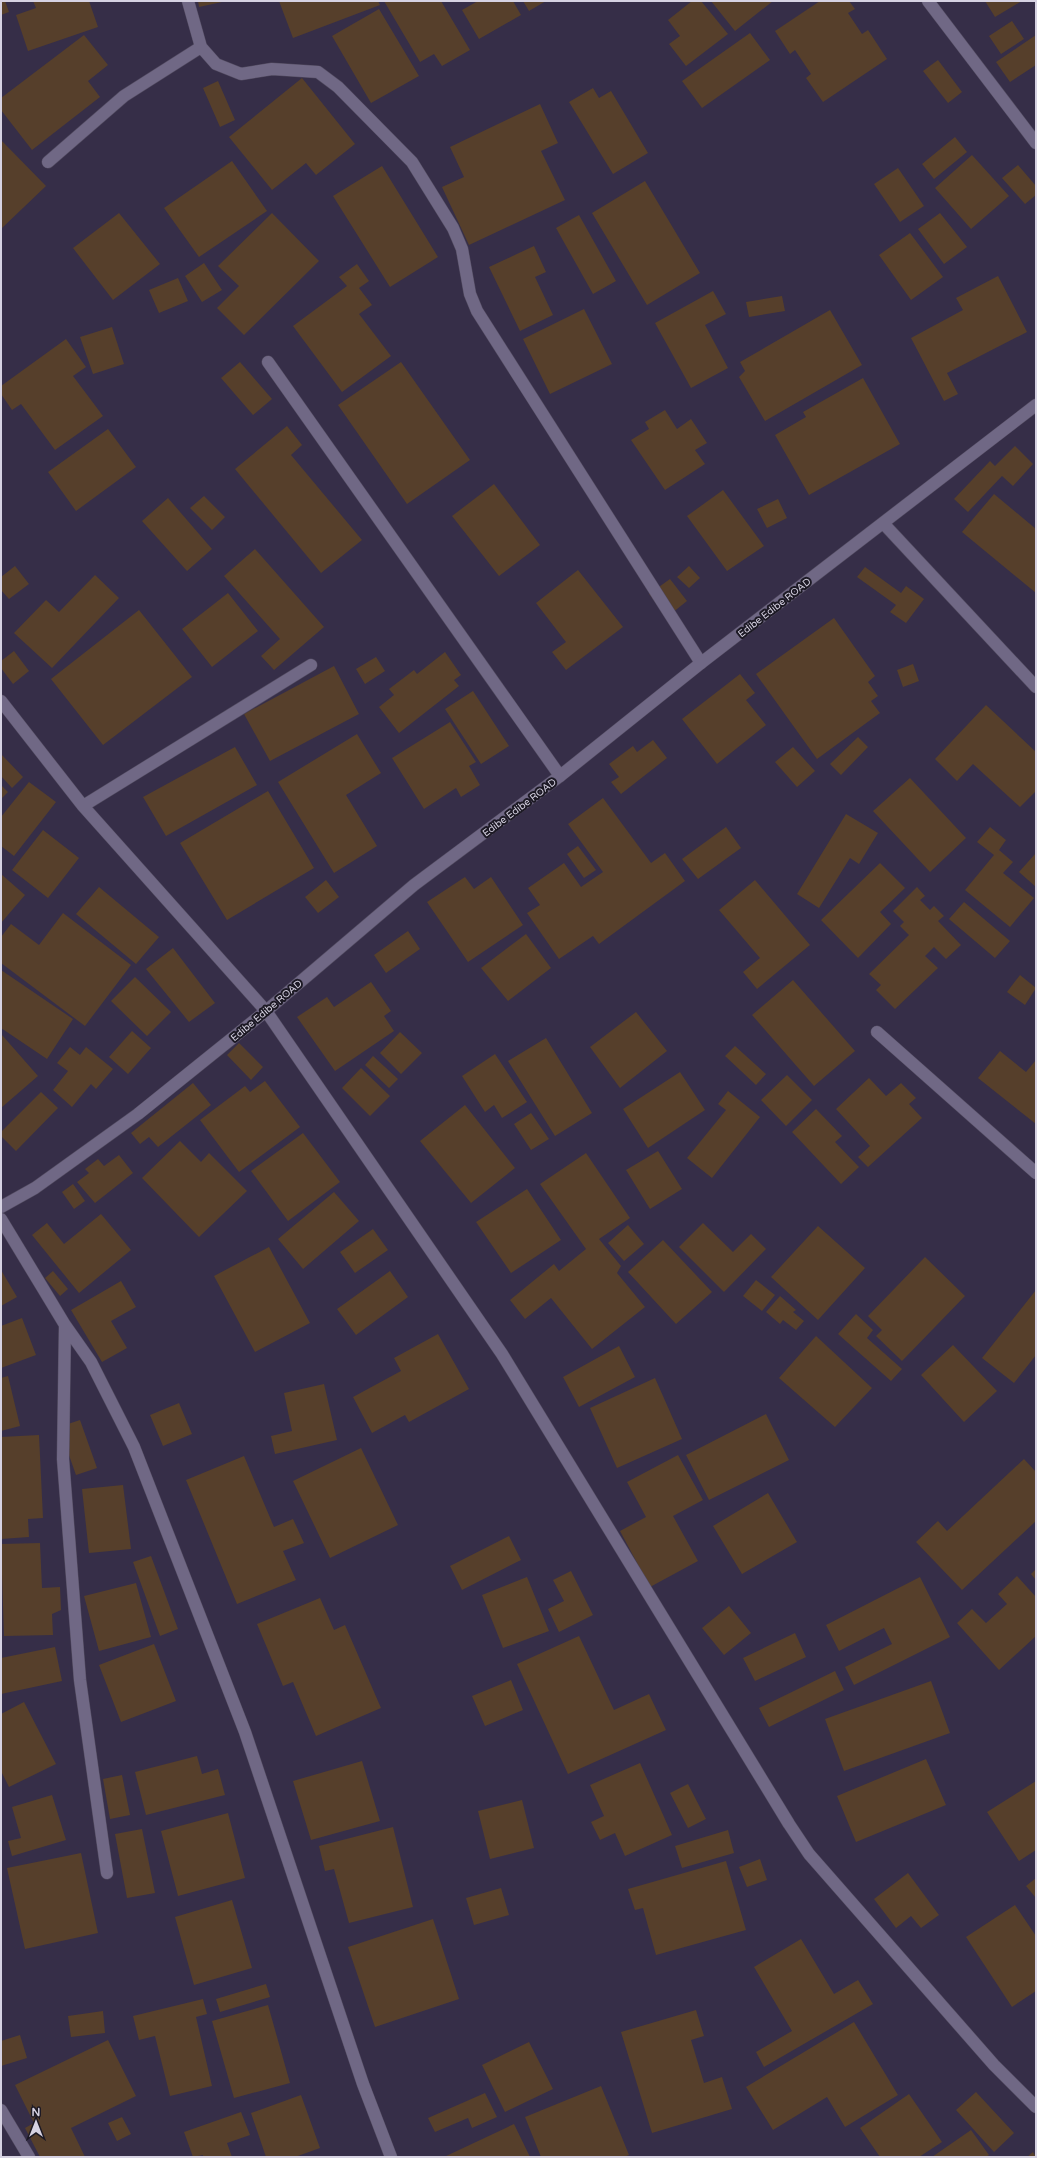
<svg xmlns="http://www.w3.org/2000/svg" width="1037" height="2158" font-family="'Varela Round',sans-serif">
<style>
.building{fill:#563f2b}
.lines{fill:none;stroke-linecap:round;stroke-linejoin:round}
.street-casing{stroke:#524b60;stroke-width:13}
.secondary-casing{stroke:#524b60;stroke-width:13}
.street{stroke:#706885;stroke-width:12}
.secondary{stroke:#706885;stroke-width:12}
.labels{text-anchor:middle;stroke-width:4;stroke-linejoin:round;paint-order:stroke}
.street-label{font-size:10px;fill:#d6d2e2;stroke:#1c1924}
</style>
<rect width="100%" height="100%" fill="#362e48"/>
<path class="building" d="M1 1H5L9 12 1 15Z
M33 1H89L98 27 28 51 16 15 36 8Z
M198 1H222V2L199 7Z
M279 1H378L380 5 293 38Z
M384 1H441L470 50 442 66 434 54 420 62Z
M478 1H513L521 15 479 39 462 10Z
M523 1H546L529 11Z
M692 1H701L728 34 686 66 669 44 680 36 668 20Z
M711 1H773L735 31Z
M820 1H849L855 9 848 13 862 34 868 30 887 59 823 102 806 78 811 74 795 50 790 54 775 31Z
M985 1H1022L995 17Z
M379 9 419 76 371 103 332 36Z
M1012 21 1024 39 1001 54 989 36Z
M750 33 770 60 702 108 682 81Z
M84 35 108 65 88 81 100 97 32 150 1 110V98Z
M1036 35V65L1010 82 996 62Z
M938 60 962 92 948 103 923 71Z
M302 78 355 144 316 175 306 163 272 190 229 137Z
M218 81 235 120 220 127 203 88Z
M593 88 599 98 611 91 648 153 613 174 569 102Z
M540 104 558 143 541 151 565 200 469 245 442 187 464 177 450 147Z
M955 137 967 152 934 179 922 164Z
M1 140 46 186 1 229Z
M972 155 1009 196 971 229 935 188Z
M232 161 267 211 199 257 164 208Z
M1018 165 1036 186V195L1025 204 1002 178Z
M382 166 438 257 390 287 333 196Z
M898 168 924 206 900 222 874 184Z
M645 181 700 273 647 305 592 213Z
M119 213 160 264 113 300 73 248Z
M272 213 319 261 244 335 217 308 239 286 218 266Z
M940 213 967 247 944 264 918 229Z
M579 215 616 281 593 294 556 228Z
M910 233 943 277 911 300 879 255Z
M534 246 546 272 535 277 553 315 520 331 489 267Z
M204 263 222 290 202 302 185 276Z
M357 264 369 281 359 288 372 305 359 314 391 356 342 392 293 326 347 286 339 277Z
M998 276 1027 332 947 373 958 394 944 401 911 338 963 310 956 298Z
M178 278 188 301 159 313 149 290Z
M713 291 726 314 705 325 728 368 691 388 655 323Z
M782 296 785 311 749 317 746 302Z
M584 309 612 364 550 394 523 339Z
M830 310 862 365 765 421 739 377 745 371 740 362Z
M112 327 124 364 93 374 80 337Z
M66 339 86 367 73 376 103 416 55 450 21 404 12 410 1 394V386Z
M240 362 272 399 253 415 221 378Z
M401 362 470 460 407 504 338 405Z
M863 378 900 444 809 495 775 435 806 417 803 412Z
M665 410 677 429 691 419 707 443 695 450 705 464 665 490 631 440 649 429 645 422Z
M287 426 302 445 291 455 362 540 321 573 235 469Z
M108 429 136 467 76 511 48 472Z
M1015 446 1033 464 1013 486 1002 476 968 512 954 499 990 461 995 466Z
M494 484 540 545 499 576 452 516Z
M723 490 764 546 727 571 687 516Z
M994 494 1036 529V593L962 532Z
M204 496 225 517 212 530 190 508Z
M168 498 212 549 187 571 142 521Z
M778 499 787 518 767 528 757 509Z
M255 549 324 627 274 670 261 656 280 639 224 576Z
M15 566 29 584 9 599 1 590V577Z
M689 566 700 578 689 588 677 577Z
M865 567 901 593 906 586 924 599 906 623 890 612 896 605 857 577Z
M578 570 623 627 566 670 552 652 566 642 536 603Z
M95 575 119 598 52 668 14 633 46 600 59 612Z
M670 579 687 601 667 617 649 594Z
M228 593 258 631 212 667 182 629Z
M139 610 192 677 103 745 51 679Z
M834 618 875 676 868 682 878 696 871 701 880 713 817 759 756 674Z
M14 651 29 671 13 684 1 668V661Z
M445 652 461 675 454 680 459 686 399 733 379 707 394 695 389 689 414 670 417 674Z
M376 657 385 671 365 684 356 669Z
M913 664 919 681 903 687 897 670Z
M334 666 359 714 270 761 244 714Z
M740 674 755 693 746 700 766 725 717 764 682 719Z
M473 691 509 746 481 764 445 709Z
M986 705 1036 752V791L1020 807 973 764 957 781 935 759Z
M450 722 476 762 469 766 480 785 461 797 456 788 424 809 392 758Z
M357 734 381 773 346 795 377 846 334 873 278 782Z
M858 737 868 747 841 775 830 764Z
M653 740 667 758 621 794 611 782 619 777 609 764 633 746 637 752Z
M235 747 257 785 166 836 143 797Z
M793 747 815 771 797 787 775 762Z
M1 754 23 777 12 788 1 776Z
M910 778 966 838 930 872 873 811Z
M29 782 56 802 14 856 1 846V817Z
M1 785 8 792 1 799Z
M268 791 314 868 227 920 180 843Z
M603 798 651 863 665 853 685 881 599 944 593 936 559 959 527 913 540 905 528 888 564 863 581 887 603 872 568 824Z
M846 814 878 833 859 864 850 858 819 908 797 894Z
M726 827 741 848 698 879 682 859Z
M990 827 1006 840 999 850 1013 862 1003 873 1034 898 1010 927 965 890 994 855 977 842Z
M43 830 79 858 48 898 12 870Z
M578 846 596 870 584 878 567 854Z
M1036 853V887L1019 872Z
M880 863 905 888 880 912 891 924 858 958 821 920Z
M1 874 25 895 1 923Z
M465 877 474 889 491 877 523 925 468 962 427 902Z
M326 880 339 897 318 913 305 897Z
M755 880 810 945 757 989 743 972 760 958 719 910Z
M99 887 159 937 136 964 76 914Z
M917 887 925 896 920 900 930 910 934 906 944 916 938 921 961 945 946 959 934 947 925 956 938 968 895 1009 876 990 881 985 869 974 909 935 900 926 904 922 893 911Z
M964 902 1010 941 995 958 949 919Z
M63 913 131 965 85 1026 1 963V937L11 924 39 945Z
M408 931 420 949 386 973 374 955Z
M526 934 551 968 508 1001 481 968Z
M173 948 215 1003 189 1022 146 969Z
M1 970 73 1019 47 1059 1 1028Z
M1020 975 1036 988 1025 1005 1007 992Z
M135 977 171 1012 147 1036 111 1001Z
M793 980 855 1051 814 1086 752 1015Z
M371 982 391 1011 384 1016 394 1031 335 1071 297 1017 327 997 334 1007Z
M636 1012 667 1051 620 1088 590 1047Z
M132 1031 151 1048 128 1074 109 1057Z
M400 1032 422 1053 401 1074 380 1053Z
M2 1035 38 1076 1 1108V1036Z
M546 1038 592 1113 555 1136 508 1061Z
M239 1043 263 1067 251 1080 227 1055Z
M735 1046 766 1074 756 1085 725 1056Z
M70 1047 80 1055 86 1047 113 1069 96 1089 91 1084 72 1107 53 1090 68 1071 57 1063Z
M1000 1051 1026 1072 1036 1060V1124L978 1078Z
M495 1054 527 1102 502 1118 494 1105 485 1112 462 1076Z
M373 1056 398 1079 389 1088 365 1065Z
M361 1068 390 1096 370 1116 342 1088Z
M680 1072 705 1110 648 1148 623 1109Z
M787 1075 812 1100 786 1126 761 1100Z
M869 1078 886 1096 901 1083 916 1098 909 1104 922 1118 868 1167 858 1157 870 1146 836 1109Z
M265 1081 300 1127 239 1172 200 1120 245 1086 250 1092Z
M193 1083 211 1105 158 1147 149 1137 140 1144 131 1133Z
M728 1091 760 1117 712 1178 687 1158 726 1110 718 1104Z
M41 1092 58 1108 16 1151 1 1136V1132Z
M465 1105 515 1168 471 1203 420 1141Z
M816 1109 842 1136 835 1142 859 1167 841 1184 792 1132Z
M531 1113 549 1139 531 1150 514 1124Z
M303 1133 340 1182 288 1221 251 1171Z
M180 1141 201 1162 209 1153 247 1191 199 1237 142 1178Z
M658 1151 682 1189 650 1209 626 1170Z
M586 1153 630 1218 599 1239 621 1266 617 1273 645 1307 592 1349 551 1298 525 1319 510 1300 554 1264 559 1271 586 1249 540 1184Z
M119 1155 133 1173 95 1203 77 1182 89 1173 85 1169 98 1159 104 1166Z
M73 1184 85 1201 74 1209 62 1192Z
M527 1189 561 1240 511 1273 476 1222Z
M334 1192 359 1221 303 1269 278 1239Z
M101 1214 131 1250 79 1293 32 1235 47 1223 64 1244Z
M703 1223 733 1252 751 1234 766 1249 724 1292 679 1247Z
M628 1225 644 1244 624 1261 608 1243Z
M818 1226 865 1268 818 1320 771 1277Z
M373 1229 388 1250 355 1273 340 1252Z
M663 1240 712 1292 676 1324 628 1272Z
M269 1247 310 1323 255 1352 214 1276Z
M925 1257 965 1296 902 1361 876 1336 882 1330 868 1316Z
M1 1270 17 1297 1 1306Z
M53 1271 68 1289 60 1296 45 1278Z
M390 1271 408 1297 356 1335 337 1309Z
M756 1280 775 1295 762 1311 743 1296Z
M121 1281 136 1307 111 1321 127 1348 102 1362 71 1310Z
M1036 1290V1355L1014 1383 982 1358Z
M780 1296 796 1310 793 1312 804 1321 796 1330 783 1320 780 1324 766 1312Z
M856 1314 873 1330 867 1338 902 1369 891 1381 838 1334Z
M22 1318 36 1355 1 1368V1326Z
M438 1334 469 1389 409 1422 405 1415 372 1433 353 1397 401 1371 394 1358Z
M816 1336 872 1388 835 1427 779 1378Z
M953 1345 997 1391 964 1422 921 1375Z
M619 1346 635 1377 579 1407 563 1377Z
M8 1376 20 1426 1 1431V1378Z
M655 1378 682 1439 617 1468 590 1408Z
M324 1384 337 1440 275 1454 271 1436 292 1431 284 1393Z
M179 1403 192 1434 163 1446 150 1415Z
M766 1414 789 1460 709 1500 686 1455Z
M80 1420 97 1468 76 1475 59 1427Z
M39 1435 43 1518 28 1519 29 1537 1 1539V1437Z
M361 1448 398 1525 330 1558 293 1481Z
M678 1455 703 1500 673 1516 698 1561 650 1587 620 1531 646 1517 627 1482Z
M244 1456 274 1527 293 1519 304 1543 283 1551 296 1580 237 1604 186 1480Z
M1024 1459 1036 1472V1521L962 1590 916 1542 938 1521 947 1531Z
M123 1485 131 1549 89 1553 82 1489Z
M768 1493 797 1542 742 1574 713 1526Z
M509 1536 521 1560 462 1590 450 1566Z
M40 1543 42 1588 60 1587 61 1610 52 1614 53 1635 4 1636 1 1544Z
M151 1556 178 1629 160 1636 133 1562Z
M1036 1569V1580L1031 1574Z
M571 1571 593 1615 559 1632 548 1609 564 1601 553 1580Z
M1017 1576 1036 1597V1636L999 1670 957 1623 972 1609 986 1623 1007 1604 998 1594Z
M527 1577 549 1631 503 1648 482 1595Z
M920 1577 950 1637 854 1685 845 1667 892 1644 884 1628 839 1651 826 1625Z
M136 1583 151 1637 99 1651 84 1596Z
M320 1598 334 1630 345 1625 381 1708 316 1736 293 1682 283 1686 257 1624Z
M729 1606 751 1633 724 1655 702 1628Z
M795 1633 806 1657 755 1681 743 1658Z
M579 1636 614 1710 649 1694 666 1730 568 1774 517 1664Z
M154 1644 176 1701 121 1722 99 1665Z
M55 1647 62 1681 1 1694V1658Z
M835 1671 844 1690 769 1727 759 1708Z
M511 1680 523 1710 485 1726 472 1696Z
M931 1681 950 1733 844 1771 825 1719Z
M24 1702 56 1764 9 1787 1 1771V1714Z
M197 1756 202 1774 218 1769 225 1795 146 1815 135 1772Z
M926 1759 946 1805 856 1842 837 1796Z
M362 1761 380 1821 311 1840 293 1781Z
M640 1763 672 1835 625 1856 615 1833 600 1840 591 1822 604 1816 590 1785Z
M122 1775 130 1815 110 1819 103 1779Z
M1036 1781V1850L1019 1861 987 1812Z
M688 1784 706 1819 688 1828 670 1793Z
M52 1795 66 1840 12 1856 8 1841 21 1838 12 1807Z
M522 1800 534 1848 490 1859 478 1811Z
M228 1813 245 1878 178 1896 161 1831Z
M393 1827 413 1907 349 1923 334 1869 325 1871 319 1846Z
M142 1829 155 1893 127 1898 115 1834Z
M728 1830 734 1853 682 1868 675 1846Z
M81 1853 98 1933 25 1949 7 1868Z
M760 1859 767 1880 747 1887 739 1867Z
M726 1861 746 1930 656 1955 643 1908 635 1910 628 1889Z
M908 1873 939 1915 921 1928 911 1916 896 1928 874 1899Z
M1036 1878V1898L1026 1886Z
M501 1888 509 1915 474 1925 466 1898Z
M232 1900 252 1968 194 1985 175 1917Z
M1015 1905 1036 1936V1991L1012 2007 966 1937Z
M433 1919 459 1999 375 2027 348 1947Z
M801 1939 834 1994 858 1980 873 2004 764 2067 756 2052 792 2031 754 1967Z
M266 1984 270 1997 220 2012 216 1999Z
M203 1999 207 2014 196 2017 212 2086 170 2096 155 2036 139 2040 133 2016Z
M268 2005 290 2083 234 2098 212 2021Z
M696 2010 704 2036 691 2040 704 2083 722 2077 732 2109 652 2133 621 2032Z
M103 2011 105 2033 71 2037 68 2016Z
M854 2022 898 2095 845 2127 827 2097 773 2130 746 2087Z
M20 2035 27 2058 1 2066V2041Z
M108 2040 136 2096 71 2128 85 2157H40L25 2128 34 2123 15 2085Z
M529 2042 553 2089 505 2112 482 2065Z
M601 2086 629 2155 624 2157H541L525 2117Z
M976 2092 1014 2133 994 2152 956 2110Z
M485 2093 497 2117 472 2128 468 2118 435 2132 428 2118Z
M909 2094 942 2142 919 2157H880L860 2128Z
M301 2095 320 2148 295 2157H266L251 2113Z
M241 2112 250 2135 227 2143 232 2157H203V2155L193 2157 184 2132Z
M122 2117 131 2134 117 2141 108 2123Z
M514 2124 530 2157H444Z
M971 2130 989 2155 986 2157H932Z
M1033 2152 1036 2157H1027Z"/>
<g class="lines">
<defs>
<path id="street" d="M188 1 201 47 216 64 241 74 272 69 318 72 338 87 412 162 453 228 462 249 470 294 477 311 701 663
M928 1 1036 143
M48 162 124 96 201 47
M268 362 560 776
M1 701 83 806 266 1011 502 1354 789 1824 809 1854 994 2065 1036 2107
M83 806 311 665
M877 1032 1036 1173
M1 1219 65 1325 91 1362 134 1447 245 1732 363 2084 391 2157
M65 1325 63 1459 80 1680 107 1873
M1 2110 29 2157"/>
<path id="secondary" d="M883 523 1036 687
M1 1207 35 1188 138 1114 266 1011 414 885 560 776 701 663 1036 405"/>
</defs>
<use href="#street" class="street-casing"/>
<use href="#secondary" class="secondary-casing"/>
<use href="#street" class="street"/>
<use href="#secondary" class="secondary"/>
</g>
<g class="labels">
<g class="street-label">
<text transform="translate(774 607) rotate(-38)" y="4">Edibe Edibe ROAD</text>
<text transform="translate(519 807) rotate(-37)" y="4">Edibe Edibe ROAD</text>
<text transform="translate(266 1010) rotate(-40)" y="4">Edibe Edibe ROAD</text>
</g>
</g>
<rect width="1037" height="2158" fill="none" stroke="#d6d2e2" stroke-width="4"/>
<g transform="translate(36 2122)" stroke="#1c1924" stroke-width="3" paint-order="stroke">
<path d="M0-3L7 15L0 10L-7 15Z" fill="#d6d2e2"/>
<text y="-6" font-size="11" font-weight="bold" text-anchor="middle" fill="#d6d2e2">N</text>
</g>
</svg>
